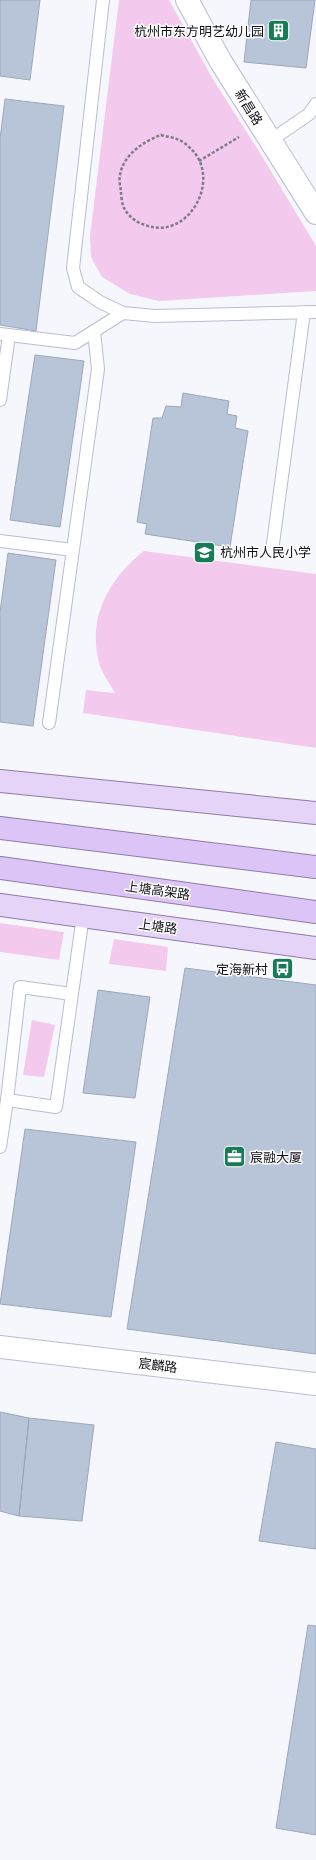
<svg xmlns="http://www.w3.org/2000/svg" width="316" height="1860" font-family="Helvetica,'Noto Sans SC',sans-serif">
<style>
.green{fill:#f3c9ee}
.building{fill:#b8c5d9;stroke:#9ba8bb}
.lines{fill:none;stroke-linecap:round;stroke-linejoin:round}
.service-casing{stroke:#babcd2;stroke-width:14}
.minor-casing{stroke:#babcd2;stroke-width:24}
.primary-casing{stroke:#8e7ba6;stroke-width:24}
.trunk-casing{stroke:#8e7ba6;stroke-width:24}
.path{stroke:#7c7c83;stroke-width:2.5;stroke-dasharray:3 2;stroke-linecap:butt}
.service{stroke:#fff;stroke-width:12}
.minor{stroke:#fff;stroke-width:22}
.primary{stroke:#e5d3f8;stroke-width:22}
.trunk{stroke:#dcc4f6;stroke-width:22}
.labels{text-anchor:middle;stroke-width:3;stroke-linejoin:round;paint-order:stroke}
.poi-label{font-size:13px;fill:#0e0e16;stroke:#fff;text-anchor:end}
.street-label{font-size:13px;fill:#0e0e16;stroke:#fff}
</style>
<rect width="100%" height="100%" fill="#f6f7fc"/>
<path class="green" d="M119 0H169L214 81 260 153 316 246V291L159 301 130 294 102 277 91 257 90 236Z
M144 551 316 574V748L83 713 86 690 115 693C110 684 104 676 100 666 86 620 108 579 144 551Z
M0 923 64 932 59 960 0 952Z
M114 939 168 947 166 971 109 964Z
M32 1020 55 1025 44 1077 23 1075Z"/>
<path class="building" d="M0 0H40L30 80 0 76Z
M251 0H315L306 68 244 62Z
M5 99 64 106 36 331 0 325V139Z
M35 355 84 361 60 527 10 520Z
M183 393 229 401 227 414 237 416 235 428 248 431 230 547 145 534 147 524 137 522 153 418H162L166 406 181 407Z
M8 553 56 560 33 726 0 722V612Z
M185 968 316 985V1354L127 1329Z
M98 990 150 997 135 1098 83 1093Z
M25 1129 136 1142 111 1317 0 1304Z
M0 1412 29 1418 19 1516 0 1511Z
M29 1418 94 1425 82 1521 19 1516Z
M276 1442 316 1449V1549L259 1541Z
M308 1625 316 1626V1835L276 1828Z"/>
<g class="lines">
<defs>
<path id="service" d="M103 0 73 268 78 287 100 302 123 313 155 316 316 312
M270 141 309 114 316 104
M0 334 75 343 123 313
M0 400 9 335
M0 541 73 550
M272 551 304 312
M49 723 98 369 94 331
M7 1100 20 987 72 994
M0 1147 7 1100 56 1107 83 916"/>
<path id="minor" d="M187 0 221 62 316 213
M0 1347 316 1384"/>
<path id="primary" d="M0 781 316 813
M0 905 316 948"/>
<path id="trunk" d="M0 828 316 867
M0 868 316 912"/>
</defs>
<use href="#service" class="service-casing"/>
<use href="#minor" class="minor-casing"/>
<use href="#primary" class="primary-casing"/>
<use href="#trunk" class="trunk-casing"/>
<path class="path" d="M161 135C167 137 173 137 179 140 182 141 186 144 189 147 224 177 189 242 145 225 136 222 129 217 124 208 122 204 121 196 121 191 120 186 119 180 120 175 123 155 144 141 161 135Z
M199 161 239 137"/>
<use href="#service" class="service"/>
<use href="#minor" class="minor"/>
<use href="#primary" class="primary"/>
<use href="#trunk" class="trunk"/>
</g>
<defs>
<symbol id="building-square" viewBox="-11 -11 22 22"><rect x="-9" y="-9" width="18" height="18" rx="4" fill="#177c55" stroke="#fff"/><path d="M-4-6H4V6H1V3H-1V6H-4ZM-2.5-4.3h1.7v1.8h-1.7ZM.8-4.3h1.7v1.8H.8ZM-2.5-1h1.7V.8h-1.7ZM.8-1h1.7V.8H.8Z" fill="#fff"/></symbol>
<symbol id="school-square" viewBox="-11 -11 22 22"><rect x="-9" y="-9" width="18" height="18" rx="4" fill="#177c55" stroke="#fff"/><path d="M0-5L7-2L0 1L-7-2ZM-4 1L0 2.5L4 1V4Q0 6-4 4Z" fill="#fff"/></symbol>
<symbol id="bus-square" viewBox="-11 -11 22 22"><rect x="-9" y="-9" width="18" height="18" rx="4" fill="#177c55" stroke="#fff"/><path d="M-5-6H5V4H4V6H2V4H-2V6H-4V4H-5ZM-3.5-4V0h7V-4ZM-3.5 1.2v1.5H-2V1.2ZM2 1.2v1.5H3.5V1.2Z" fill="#fff"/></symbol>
<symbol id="office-square" viewBox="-11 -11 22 22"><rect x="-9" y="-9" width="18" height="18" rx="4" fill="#177c55" stroke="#fff"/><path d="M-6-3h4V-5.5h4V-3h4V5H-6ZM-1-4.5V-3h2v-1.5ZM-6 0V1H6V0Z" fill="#fff"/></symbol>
</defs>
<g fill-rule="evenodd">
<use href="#building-square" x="266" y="18" width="25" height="25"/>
<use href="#school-square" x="192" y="540" width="25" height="25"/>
<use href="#bus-square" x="270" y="956" width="25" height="25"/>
<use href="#office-square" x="222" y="1144" width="25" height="25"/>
</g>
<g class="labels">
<g class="poi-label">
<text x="264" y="36">杭州市东方明艺幼儿园</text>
<text x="220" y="557" text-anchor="start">杭州市人民小学</text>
<text x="268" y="974">定海新村</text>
<text x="250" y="1162" text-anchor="start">宸融大厦</text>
</g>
<g class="street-label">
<text transform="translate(249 107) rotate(58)" y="5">新昌路</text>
<text transform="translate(158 890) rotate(8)" y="5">上塘高架路</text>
<text transform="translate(158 926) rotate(8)" y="5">上塘路</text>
<text transform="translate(158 1365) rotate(7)" y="5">宸麟路</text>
</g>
</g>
</svg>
